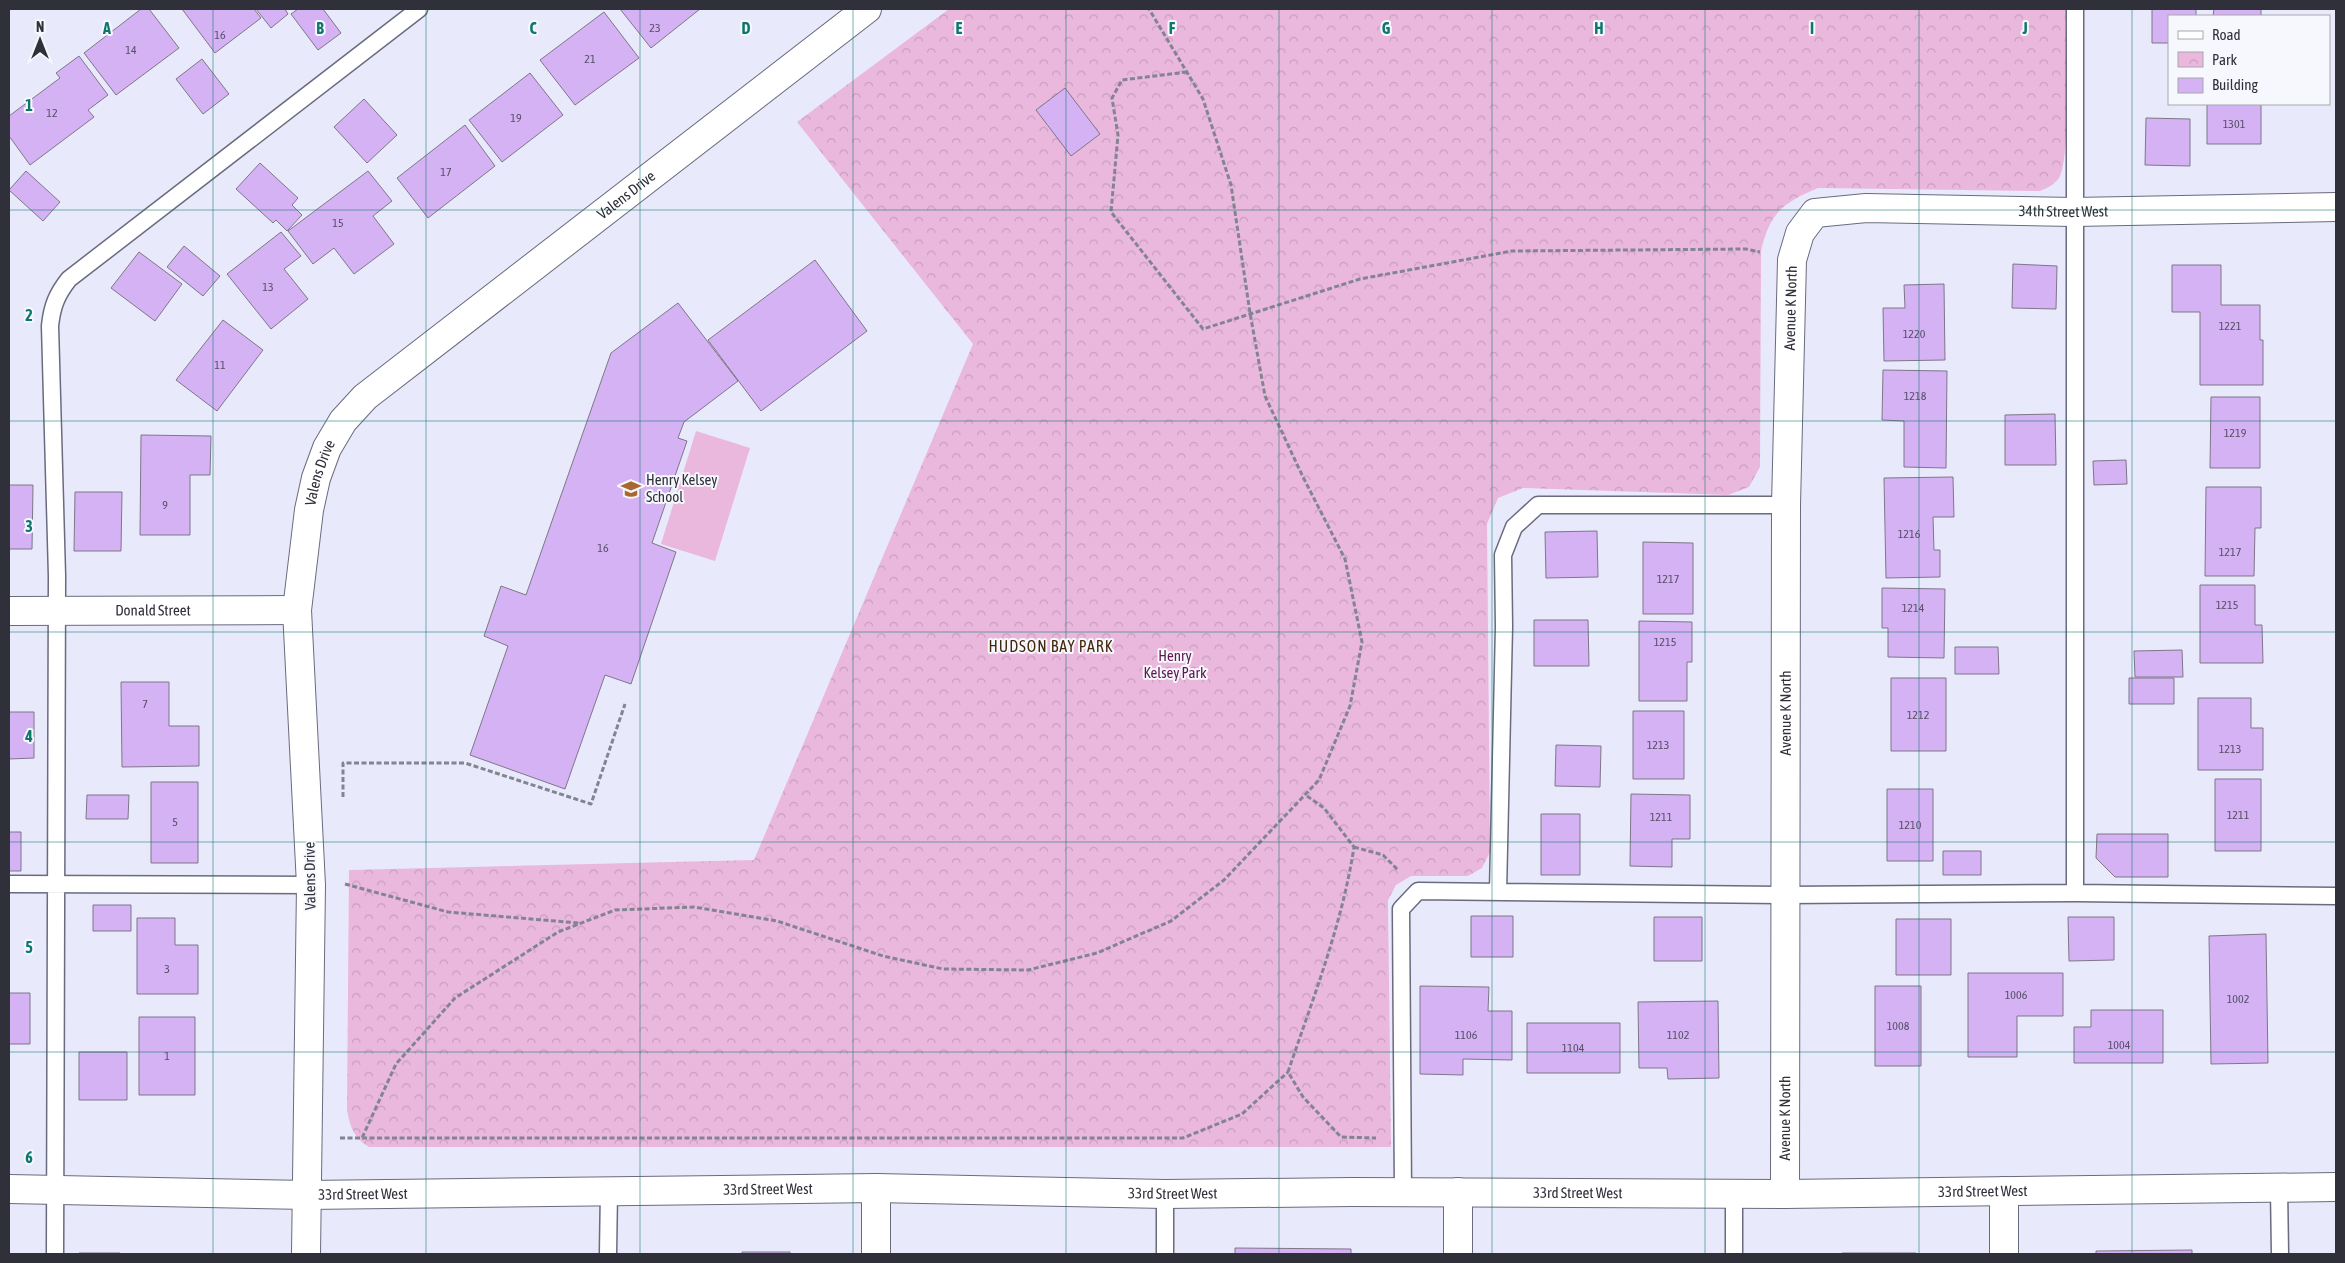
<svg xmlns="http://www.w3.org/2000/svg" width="2345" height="1263" font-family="'Asap Condensed',sans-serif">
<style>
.grass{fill:#eab7dd}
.park{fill:url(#park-crowns)}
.building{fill:#d4b2f4;stroke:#7f7688}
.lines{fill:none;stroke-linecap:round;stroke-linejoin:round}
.lane-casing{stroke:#696b7e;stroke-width:19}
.street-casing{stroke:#696b7e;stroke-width:30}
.secondary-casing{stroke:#696b7e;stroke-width:30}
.path{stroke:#838491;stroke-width:3;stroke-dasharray:5 2.5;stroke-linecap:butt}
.lane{stroke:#fff;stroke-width:16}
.street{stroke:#fff;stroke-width:28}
.secondary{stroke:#fff;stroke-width:28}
.grid{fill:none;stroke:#0f766e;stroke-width:1;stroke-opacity:0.55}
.labels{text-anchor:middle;stroke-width:4;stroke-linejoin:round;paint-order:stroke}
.number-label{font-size:12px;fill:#585068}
.street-label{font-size:15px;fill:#2f3039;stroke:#f7f8fd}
.poi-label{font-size:15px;fill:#2f3039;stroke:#f7f8fd;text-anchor:start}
.park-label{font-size:15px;fill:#5f1552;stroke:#f7f8fd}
.neighbourhood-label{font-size:16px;letter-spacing:1px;fill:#44260a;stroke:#f7f8fd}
.grid-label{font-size:16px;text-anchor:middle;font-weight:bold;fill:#0f766e;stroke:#f7f8fd;stroke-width:4;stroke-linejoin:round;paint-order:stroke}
</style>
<defs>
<pattern id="park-crowns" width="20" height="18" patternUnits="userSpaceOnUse" patternTransform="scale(1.25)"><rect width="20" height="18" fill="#eab7dd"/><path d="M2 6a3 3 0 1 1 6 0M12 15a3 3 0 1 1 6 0" fill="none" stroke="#c99ebe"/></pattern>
</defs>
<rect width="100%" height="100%" fill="#e8eafb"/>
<path class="grass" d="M696 431 750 448 715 561 661 544Z"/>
<path class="park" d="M949 9H2066C2066 38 2071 160 2059 178 2054 185 2047 188 2040 191L1818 188C1782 203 1770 213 1761 251L1760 467 1749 487 1728 495 1523 488 1498 498 1487 524 1490 852 1482 868 1468 876H1411L1396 885 1388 900 1391 1147H369C354 1138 350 1127 347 1110L349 870 754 860 973 344 797 122Z"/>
<path class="building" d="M141 9H149L179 48 116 95 84 53Z
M182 9H254L261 18 215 53Z
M256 9H285L288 14 271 28Z
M298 9H323L341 33 318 50 291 14Z
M620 9H700L651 48Z
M2152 9H2196V16H2169V43H2152Z
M2214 9H2261V16H2213Z
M604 12 639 58 575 105 540 60Z
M79 56 108 95 88 110 94 117 30 165 9 136V116L60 78 56 73Z
M202 59 229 94 203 114 176 79Z
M530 73 563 115 502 162 469 120Z
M1065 88 1100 134 1071 156 1036 110Z
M364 99 397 135 367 163 334 127Z
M2207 104H2261V144H2207Z
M2146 118 2190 119V166L2145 165Z
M465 125 495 166 428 218 397 178Z
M260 163 298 198 292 205 302 215 287 231 276 220 273 223 236 189Z
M26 171 60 202 43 221 9 190Z
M368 171 392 201 373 216 394 244 354 274 334 248 313 264 288 231Z
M281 232 301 256 284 269 308 299 271 329 227 274Z
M184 246 220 276 203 296 167 267Z
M139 252 182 284 155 321 111 288Z
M815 260 867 331 761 411 708 340Z
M2013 264 2057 266 2056 309 2012 308Z
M2172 265H2221V305H2260V340H2263V385H2200V312H2172Z
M1944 284 1945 360 1884 361 1883 308H1905L1904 285Z
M678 303 738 381 684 422 678 438 687 441 652 543 676 552 631 684 605 675 565 789 470 755 508 646 484 636 501 586 526 595 611 353Z
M223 320 263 350 217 411 176 380Z
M1883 370 1947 371 1946 468 1904 467V421L1882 420Z
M2211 397H2260V468H2210Z
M2055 414 2056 465H2005V415Z
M141 435 211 436 210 475H190V535H140Z
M2126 460 2127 484 2094 485 2093 461Z
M1953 477 1954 517H1933L1934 550H1940V577L1886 578 1884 478Z
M9 485H33L32 549H9Z
M2206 487H2261V528H2255L2254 576H2205Z
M75 492H122L121 551H74Z
M1597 531 1598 577 1546 578 1545 532Z
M1643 542 1693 543V614H1643Z
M2200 585H2255V625H2262L2263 663H2200Z
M1882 588 1945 589 1944 658 1888 657V628H1882Z
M1534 620H1588L1589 666H1534Z
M1639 621 1692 622V662H1687V701H1639Z
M1955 647H1998L1999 674H1955Z
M2182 650 2183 677H2135L2134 651Z
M1891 678H1946V751H1891Z
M2129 678H2174V704H2129Z
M121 682H169V726H199V766L122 767Z
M2198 698H2251V728H2263V770H2198Z
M1633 711H1684V779H1633Z
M9 712H34V758L9 759Z
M1556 745 1601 746 1600 787 1555 786Z
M2215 779H2261V851H2215Z
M151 782H198V863H151Z
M1887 789H1933V861H1887Z
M1631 794 1690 795V839H1672V867L1630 866Z
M87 795H129L128 819H86Z
M1541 814H1580V875H1541Z
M9 832H21V871H9Z
M2097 834H2168V877H2115L2096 858Z
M1943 851H1981V875H1943Z
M93 905H131V931H93Z
M1471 916H1513V957H1471Z
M1654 917H1702V961H1654Z
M2068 917H2114V960L2069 961Z
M137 918H175V945H198V994H137Z
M1896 919H1951V975H1896Z
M2266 934 2268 1063 2211 1064 2209 936Z
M1968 973H2063V1016H2017V1057H1968Z
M1420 986 1489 987 1488 1011H1512V1060L1463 1059V1075L1420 1074Z
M1875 986H1921V1066H1875Z
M9 993H30V1044H9Z
M1718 1001 1719 1078 1668 1079 1667 1068H1639L1638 1002Z
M2091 1010H2163V1063H2074V1027H2091Z
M139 1017H195V1095H139Z
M1527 1023H1620V1073H1527Z
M79 1052H127V1100H79Z
M1235 1248 1351 1249V1254H1235Z
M2192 1250V1254H2096V1251Z
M742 1252H790V1254H742Z
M79 1253H120V1254H79Z
M1842 1253H1916V1254H1842Z"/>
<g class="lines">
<defs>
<path id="lane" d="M9 884 311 885
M1498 892 1504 626 1503 555 1514 527 1538 505H1786
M2075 893V9
M2279 1188 2280 1254
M1734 1192V1254
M1165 1194V1254
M1403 1194 1401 909 1418 891 1784 895 2075 893 2336 896
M55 1254 57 576 50 326C52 306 57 294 69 279L419 9
M608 1254 609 1190"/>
<g id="street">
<path id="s1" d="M9 611 297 610"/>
<path d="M876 1188V1254"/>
<path d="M2004 1191V1254"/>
<path id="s2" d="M1785 1194 1786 505 1792 260 1800 233 1815 213 1866 208 2074 212 2336 207"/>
<path id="s3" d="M306 1254 311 885 297 610 309 510 316 478 327 448 343 421 365 397 867 9"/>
<path d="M1458 1254V1192"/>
</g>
<g id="secondary">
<path id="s4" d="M9 1189 307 1195 876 1188 1165 1194 1352 1192 1785 1194 2336 1187"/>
</g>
</defs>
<use href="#lane" class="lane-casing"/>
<use href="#street" class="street-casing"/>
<use href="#secondary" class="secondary-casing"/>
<path class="path" d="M1187 72 1122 80 1112 98 1118 135 1111 212 1203 329 1360 279 1512 251 1746 249 1760 252
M1307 796 1324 808 1354 847C1342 925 1313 998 1288 1072L1303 1097 1341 1137 1376 1138
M343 797V763H465L591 804 625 704
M1354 847 1383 855 1398 870
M345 884 448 912 579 923
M340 1138H362L396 1064 455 998 558 932 615 910 694 907 777 921 883 956 943 969 1028 970 1097 953 1171 921 1224 880 1319 780 1350 706 1362 642 1345 559 1303 477 1265 396 1250 313 1231 185 1203 99 1149 9
M362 1138H1183L1242 1114 1288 1072"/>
<use href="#lane" class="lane"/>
<use href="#street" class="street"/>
<use href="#secondary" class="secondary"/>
</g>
<path class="grid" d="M213 9V1254M426 9V1254M640 9V1254M853 9V1254M1066 9V1254M1279 9V1254M1492 9V1254M1705 9V1254M1919 9V1254M2132 9V1254M9 210H2336M9 421H2336M9 632H2336M9 842H2336M9 1052H2336"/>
<defs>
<symbol id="school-bare" viewBox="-9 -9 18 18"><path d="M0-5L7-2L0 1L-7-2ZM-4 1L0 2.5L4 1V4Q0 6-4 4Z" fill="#a86830" stroke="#f7f8fd" stroke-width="2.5" paint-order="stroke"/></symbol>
</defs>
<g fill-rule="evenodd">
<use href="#school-bare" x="617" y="475" width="28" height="28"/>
</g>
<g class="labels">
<g class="number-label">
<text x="655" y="32">23</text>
<text x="220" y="39">16</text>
<text x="131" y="54">14</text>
<text x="590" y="63">21</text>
<text x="52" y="117">12</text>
<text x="516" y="122">19</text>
<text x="2234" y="128">1301</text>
<text x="446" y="176">17</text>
<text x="338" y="227">15</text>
<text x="268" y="291">13</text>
<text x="2230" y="330">1221</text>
<text x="1914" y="338">1220</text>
<text x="220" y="369">11</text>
<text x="1915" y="400">1218</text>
<text x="2235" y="437">1219</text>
<text x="165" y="509">9</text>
<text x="1909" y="538">1216</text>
<text x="603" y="552">16</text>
<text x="2230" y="556">1217</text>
<text x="1668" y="583">1217</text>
<text x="2227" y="609">1215</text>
<text x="1913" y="612">1214</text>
<text x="1665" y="646">1215</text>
<text x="145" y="708">7</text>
<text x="1918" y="719">1212</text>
<text x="1658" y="749">1213</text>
<text x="2230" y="753">1213</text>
<text x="2238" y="819">1211</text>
<text x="1661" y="821">1211</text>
<text x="175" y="826">5</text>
<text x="1910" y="829">1210</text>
<text x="167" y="973">3</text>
<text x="2016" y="999">1006</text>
<text x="2238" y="1003">1002</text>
<text x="1898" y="1030">1008</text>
<text x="1466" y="1039">1106</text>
<text x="1678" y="1039">1102</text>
<text x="2119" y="1049">1004</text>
<text x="1573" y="1052">1104</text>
<text x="167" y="1060">1</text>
</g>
<g class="street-label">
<text dy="5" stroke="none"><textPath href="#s3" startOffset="1204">Valens Drive</textPath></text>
<text dy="5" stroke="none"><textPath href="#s2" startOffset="1236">34th Street West</textPath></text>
<text dy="5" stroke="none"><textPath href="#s2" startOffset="886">Avenue K North</textPath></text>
<text dy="5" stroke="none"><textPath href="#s3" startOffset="784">Valens Drive</textPath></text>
<text dy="5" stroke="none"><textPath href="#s1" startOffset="144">Donald Street</textPath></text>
<text dy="5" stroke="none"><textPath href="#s2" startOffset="481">Avenue K North</textPath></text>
<text transform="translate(310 876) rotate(-91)" y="5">Valens Drive</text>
<text dy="5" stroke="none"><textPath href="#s2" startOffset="76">Avenue K North</textPath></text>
<text dy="5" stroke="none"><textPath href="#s4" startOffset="759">33rd Street West</textPath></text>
<text dy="5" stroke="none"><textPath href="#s4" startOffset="1974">33rd Street West</textPath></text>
<text dy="5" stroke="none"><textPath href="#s4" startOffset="1569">33rd Street West</textPath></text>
<text dy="5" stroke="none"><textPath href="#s4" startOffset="1164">33rd Street West</textPath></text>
<text dy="5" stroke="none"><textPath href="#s4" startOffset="354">33rd Street West</textPath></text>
</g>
<g class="poi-label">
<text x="646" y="485">Henry Kelsey<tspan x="646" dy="17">School</tspan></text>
</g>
<g class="park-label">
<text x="1175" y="661">Henry<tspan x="1175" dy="17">Kelsey Park</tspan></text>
</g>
<g class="neighbourhood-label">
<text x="1051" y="652">HUDSON BAY PARK</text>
</g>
</g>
<g class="grid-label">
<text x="107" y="34">A</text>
<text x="320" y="34">B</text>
<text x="533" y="34">C</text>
<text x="746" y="34">D</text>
<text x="959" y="34">E</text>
<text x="1172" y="34">F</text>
<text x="1386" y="34">G</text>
<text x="1599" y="34">H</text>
<text x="1812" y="34">I</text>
<text x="2025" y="34">J</text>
<text x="29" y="111">1</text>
<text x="29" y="321">2</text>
<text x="29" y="532">3</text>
<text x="29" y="742">4</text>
<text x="29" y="953">5</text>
<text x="29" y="1163">6</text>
</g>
<rect width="2345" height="1263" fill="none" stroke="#2f3039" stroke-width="20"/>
<rect x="2168" y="15" width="162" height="90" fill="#f7f8fd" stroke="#a7a8af"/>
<rect x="2178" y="31" width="25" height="8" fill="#ffffff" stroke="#a7a8af"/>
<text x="2212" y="40" font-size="15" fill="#2f3039">Road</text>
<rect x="2178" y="52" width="25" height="15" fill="url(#park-crowns)" stroke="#a7a8af"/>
<text x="2212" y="65" font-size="15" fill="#2f3039">Park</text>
<rect x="2178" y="78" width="25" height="15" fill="#d4b2f4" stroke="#a7a8af"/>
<text x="2212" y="90" font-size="15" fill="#2f3039">Building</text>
<g transform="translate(40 40)" stroke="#f7f8fd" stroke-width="4" paint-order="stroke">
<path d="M0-4L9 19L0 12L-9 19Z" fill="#2f3039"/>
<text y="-8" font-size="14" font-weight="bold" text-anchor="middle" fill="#2f3039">N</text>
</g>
</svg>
